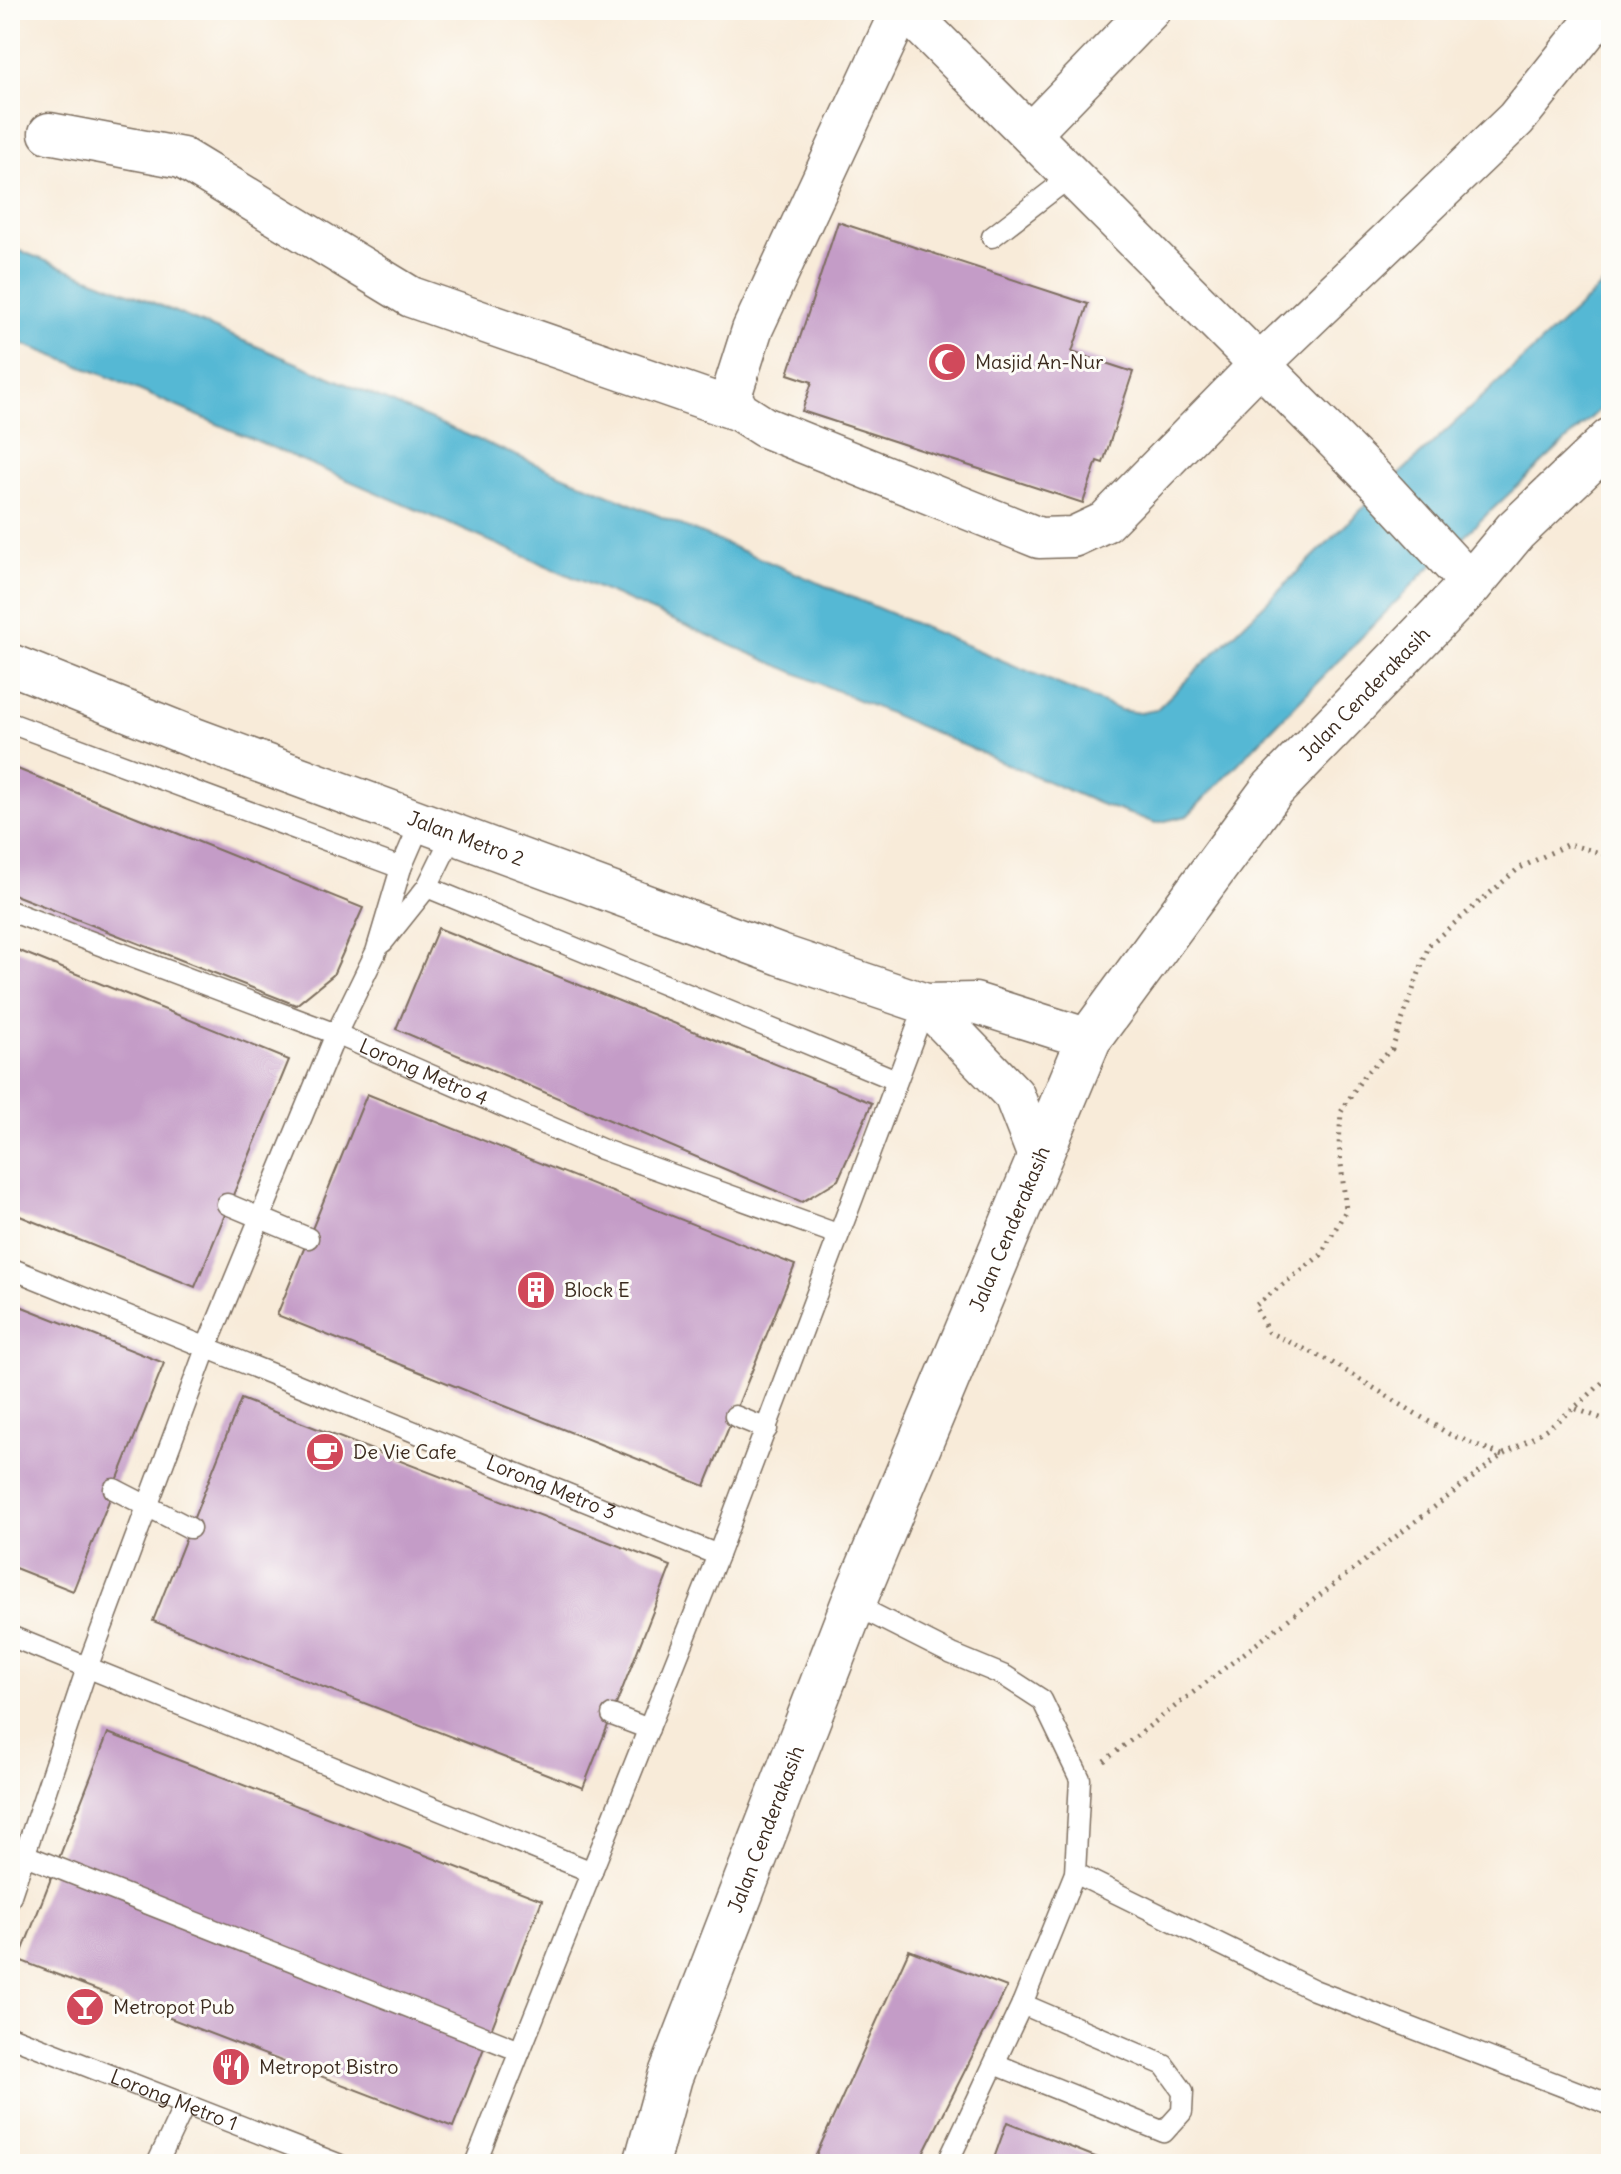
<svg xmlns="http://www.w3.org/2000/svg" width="1621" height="2174" font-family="Delius,sans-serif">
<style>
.water{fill:#55b8d4;stroke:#487179;stroke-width:2}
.building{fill:#c49cc7}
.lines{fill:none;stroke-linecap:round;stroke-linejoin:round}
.lane-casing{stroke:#7d6e5f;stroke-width:23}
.street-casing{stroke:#7d6e5f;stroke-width:43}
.secondary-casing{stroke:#7d6e5f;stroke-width:47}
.path{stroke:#7d6e5f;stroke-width:5;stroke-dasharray:2 6;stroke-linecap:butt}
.lane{stroke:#fff;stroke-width:20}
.street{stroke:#fff;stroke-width:40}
.secondary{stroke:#fff;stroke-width:44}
.labels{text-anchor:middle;stroke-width:6;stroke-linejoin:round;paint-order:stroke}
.poi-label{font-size:20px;fill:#3b2a1e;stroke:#fdfcf7;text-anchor:start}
.street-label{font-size:20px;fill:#3b2a1e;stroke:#fdfcf7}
</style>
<rect width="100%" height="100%" fill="#fdfcf7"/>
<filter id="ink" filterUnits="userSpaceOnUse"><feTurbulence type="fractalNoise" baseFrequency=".0125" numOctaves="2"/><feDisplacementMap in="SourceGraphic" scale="16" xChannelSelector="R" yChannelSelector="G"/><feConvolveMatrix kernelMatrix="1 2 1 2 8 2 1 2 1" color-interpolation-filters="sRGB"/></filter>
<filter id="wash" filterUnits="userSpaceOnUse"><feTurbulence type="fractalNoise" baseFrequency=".006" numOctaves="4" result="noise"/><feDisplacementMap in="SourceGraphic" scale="32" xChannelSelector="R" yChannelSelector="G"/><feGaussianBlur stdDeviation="1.8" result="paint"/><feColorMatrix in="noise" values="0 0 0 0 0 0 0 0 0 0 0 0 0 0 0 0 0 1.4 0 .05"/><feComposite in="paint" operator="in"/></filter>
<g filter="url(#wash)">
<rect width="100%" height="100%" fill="#f8ebd9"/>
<path class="water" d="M10 247 142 298 1120 710 1140 713 1156 710 1361 510 1611 277V399L1424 573 1187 816 1156 823 1100 804 106 376 10 339Z"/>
<g id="blocks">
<path class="building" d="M838 222 1088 304 1072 352 1133 372 1103 463 1097 461 1083 503 802 411 812 382 788 374Z
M10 766 363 908 333 975 296 1005 10 893Z
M438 928 872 1103 838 1180 802 1202 396 1029Z
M10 947 289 1060 195 1287 10 1212Z
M367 1094 795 1265 705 1486 277 1315Z
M10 1302 164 1363 73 1591 10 1566Z
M241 1399 671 1566 583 1788 153 1621Z
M108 1733 542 1900 453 2127 19 1960Z
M909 1950 1007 1987 918 2164H812Z
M1007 2122 1113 2164H992Z"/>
</g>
</g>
<g filter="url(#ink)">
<use href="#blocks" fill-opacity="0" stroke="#7d6e5f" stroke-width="2"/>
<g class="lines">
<defs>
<g id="lane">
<path d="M992 237 1071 176"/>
<path d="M10 723 401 868"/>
<path d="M427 887 896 1080"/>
<path id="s1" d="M10 911 336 1034 601 1149 837 1234"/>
<path d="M383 942 427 887 453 834"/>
<path d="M227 1204 308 1238"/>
<path id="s2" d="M10 1268 718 1555"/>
<path d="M735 1416 767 1429"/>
<path d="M114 1489 190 1528"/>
<path d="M853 1604 952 1654 1005 1676 1042 1700 1080 1779 1075 1873 1022 2004 947 2164"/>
<path d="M10 1636 592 1872"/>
<path d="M612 1715 649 1729"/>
<path d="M25 1855 520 2051"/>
<path d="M1075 1873 1314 1990 1611 2105"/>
<path d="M10 1898 87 1668 207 1346 336 1034 376 952 401 868 421 822"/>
<path id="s3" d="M10 2036 338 2164"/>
<path d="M995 2064 1164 2132 1182 2112 1183 2091 1164 2065 1022 2004"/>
<path d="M157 2164 184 2106"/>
<path d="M475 2164 718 1555 926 1004"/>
</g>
<g id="street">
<path d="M901 10 752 330 731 396 739 411 764 427 1039 538 1073 537 1105 522 1259 365 1516 119 1603 10"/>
<path d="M906 10 1374 479 1471 584"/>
<path d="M49 133 182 158 411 297 739 411"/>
<path d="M1030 134 1150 10"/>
<path id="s4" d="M10 664 197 739 781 955 926 1004 975 1003 1089 1039"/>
<path d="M926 1004 1014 1095 1039 1159"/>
</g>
<g id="secondary">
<path id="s5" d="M646 2164 670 2077 853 1604 1089 1039 1272 790 1471 584 1515 531 1611 440"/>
</g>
</defs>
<use href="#lane" class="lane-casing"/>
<use href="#street" class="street-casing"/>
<use href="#secondary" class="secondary-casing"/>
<path class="path" d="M1576 1409 1611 1422
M1502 1455 1449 1434 1328 1360 1268 1332 1255 1306 1321 1255 1346 1210 1339 1145 1341 1112 1364 1075 1392 1049 1429 945 1518 869 1568 844 1611 856
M1104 1761 1502 1455C1545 1433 1577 1408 1611 1374"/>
<use href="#lane" class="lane"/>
<use href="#street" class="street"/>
<use href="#secondary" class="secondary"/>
</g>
</g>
<defs>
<symbol id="mosque-disc" viewBox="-11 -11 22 22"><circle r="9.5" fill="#d1495b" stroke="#fdfcf7"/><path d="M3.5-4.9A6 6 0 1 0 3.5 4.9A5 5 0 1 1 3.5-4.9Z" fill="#fff"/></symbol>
<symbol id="building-disc" viewBox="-11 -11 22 22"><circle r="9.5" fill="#d1495b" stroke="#fdfcf7"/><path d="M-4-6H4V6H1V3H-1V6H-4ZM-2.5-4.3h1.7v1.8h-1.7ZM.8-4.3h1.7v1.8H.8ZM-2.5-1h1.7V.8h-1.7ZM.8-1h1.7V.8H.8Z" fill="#fff"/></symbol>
<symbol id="cafe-disc" viewBox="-11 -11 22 22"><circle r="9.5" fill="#d1495b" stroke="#fdfcf7"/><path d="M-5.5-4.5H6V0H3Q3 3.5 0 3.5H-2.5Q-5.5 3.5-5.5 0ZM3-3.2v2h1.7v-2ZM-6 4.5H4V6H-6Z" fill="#fff"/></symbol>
<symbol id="bar-disc" viewBox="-11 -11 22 22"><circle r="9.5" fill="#d1495b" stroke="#fdfcf7"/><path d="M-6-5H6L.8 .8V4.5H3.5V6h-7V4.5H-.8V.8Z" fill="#fff"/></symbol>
<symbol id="restaurant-disc" viewBox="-11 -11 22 22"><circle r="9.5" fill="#d1495b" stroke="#fdfcf7"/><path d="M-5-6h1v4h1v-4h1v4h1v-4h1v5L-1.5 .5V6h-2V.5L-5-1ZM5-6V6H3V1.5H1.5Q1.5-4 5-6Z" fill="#fff"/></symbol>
</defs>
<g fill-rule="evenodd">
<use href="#mosque-disc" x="925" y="340" width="44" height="44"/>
<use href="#building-disc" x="514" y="1268" width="44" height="44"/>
<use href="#cafe-disc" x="303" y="1430" width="44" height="44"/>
<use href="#bar-disc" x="63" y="1985" width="44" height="44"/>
<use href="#restaurant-disc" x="209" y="2045" width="44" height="44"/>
</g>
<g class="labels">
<g class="poi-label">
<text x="975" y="369">Masjid An-Nur</text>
<text x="564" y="1297">Block E</text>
<text x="353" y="1459">De Vie Cafe</text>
<text x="113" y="2014">Metropot Pub</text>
<text x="259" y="2074">Metropot Bistro</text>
</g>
<g class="street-label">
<text dy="7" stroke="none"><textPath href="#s5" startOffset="1652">Jalan Cenderakasih</textPath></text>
<text dy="7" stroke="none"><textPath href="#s4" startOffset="488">Jalan Metro 2</textPath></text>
<text dy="7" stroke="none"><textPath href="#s1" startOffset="444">Lorong Metro 4</textPath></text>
<text dy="7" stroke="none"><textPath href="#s5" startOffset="1004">Jalan Cenderakasih</textPath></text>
<text dy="7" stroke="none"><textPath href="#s2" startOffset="584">Lorong Metro 3</textPath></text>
<text dy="7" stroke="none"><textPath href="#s5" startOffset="356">Jalan Cenderakasih</textPath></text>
<text dy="7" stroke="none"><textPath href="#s3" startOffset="176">Lorong Metro 1</textPath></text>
</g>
</g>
<rect width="1621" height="2174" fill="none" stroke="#fdfcf7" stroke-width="40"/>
</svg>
